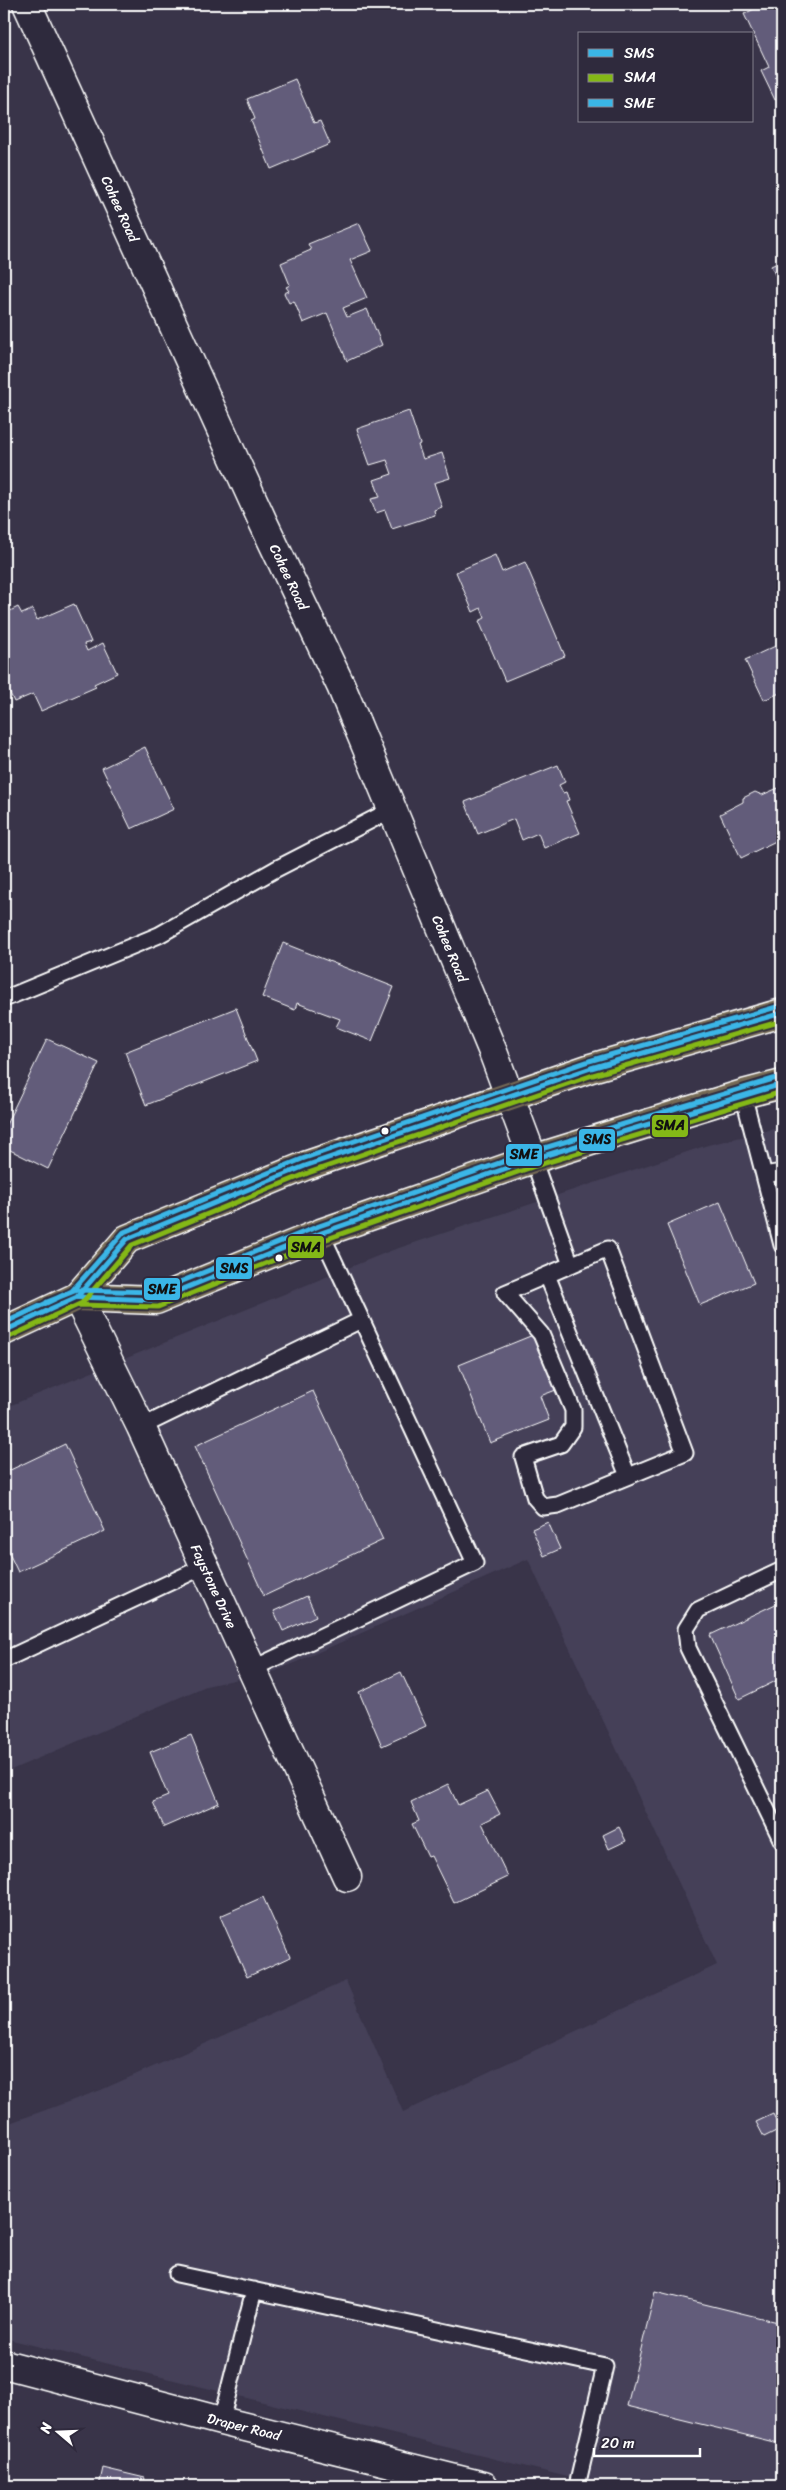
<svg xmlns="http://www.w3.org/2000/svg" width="786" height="2490" font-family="Sriracha,sans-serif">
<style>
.built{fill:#454058}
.building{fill:#625c7a;stroke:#fff}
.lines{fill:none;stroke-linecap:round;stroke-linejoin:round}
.service-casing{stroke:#fff;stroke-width:19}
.minor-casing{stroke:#fff;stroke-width:31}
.primary-casing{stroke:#fff;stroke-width:31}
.service{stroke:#2f2a3d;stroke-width:15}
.minor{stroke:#2f2a3d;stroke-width:28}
.primary{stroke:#756a55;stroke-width:28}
.bus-1-casing{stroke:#2f2a3d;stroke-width:9}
.bus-2-casing{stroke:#2f2a3d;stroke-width:9}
.bus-3-casing{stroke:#2f2a3d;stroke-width:9}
.bus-1{stroke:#3ab6e7;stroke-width:5}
.bus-2{stroke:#84b817;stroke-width:5}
.bus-3{stroke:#3ab6e7;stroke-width:5}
.bus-dot{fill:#fff;stroke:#2f2a3d;stroke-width:2}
.labels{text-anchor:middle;stroke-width:4;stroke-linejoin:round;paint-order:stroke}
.street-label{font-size:14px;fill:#fff;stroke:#2f2a3d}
.line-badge{stroke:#2f2a3d;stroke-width:2}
.pale-badge-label{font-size:14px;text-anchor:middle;font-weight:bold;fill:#111}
</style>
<rect width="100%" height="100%" fill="#393449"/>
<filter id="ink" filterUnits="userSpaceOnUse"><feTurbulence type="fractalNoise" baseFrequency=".02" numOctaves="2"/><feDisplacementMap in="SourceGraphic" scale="10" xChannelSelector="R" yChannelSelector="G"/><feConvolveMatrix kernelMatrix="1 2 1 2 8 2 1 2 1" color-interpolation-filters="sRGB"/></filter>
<g filter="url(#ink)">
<path class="built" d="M782 1127V2486H604L4 2338V2125L101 2090 346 1981 403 2112 717 1965 528 1559 276 1671 206 1686 4 1773V1408L390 1251 708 1145Z"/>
<path class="building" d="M764 4H782V96L775 100 761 71 769 67 744 14Z
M295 79 314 123 320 121 330 144 271 169 251 121 255 119 247 99Z
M359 223 372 251 350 260 367 298 343 308 347 317 367 309 382 345 347 361 327 313 303 323 294 301 289 303 284 293 289 291 286 287 290 285 281 263 311 250 308 244Z
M782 261V290L771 266Z
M409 411 420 444 418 445 423 459 442 453 450 478 434 483 442 507 434 510 435 515 392 529 385 510 376 513 371 499 380 497 374 480 392 474 387 460 370 465 357 429Z
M495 555 502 572 525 562 565 656 505 681 479 621 485 618 481 608 473 612 456 572Z
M74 604 91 642 84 644 87 651 103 643 117 673 94 684 96 687 41 711 33 694 14 702 4 680V614L18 607 22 614 33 609 37 620Z
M782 643V692L764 700 745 660Z
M145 747 174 809 131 829 102 768Z
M558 765 565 782 559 785 563 793 566 792 569 800 566 801 580 833 544 848 538 833 522 840 514 819 478 834 465 802Z
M778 788 780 792 782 791V838L741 858 720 814 743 802V798L755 792 762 795Z
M283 943 394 987 372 1041 336 1027 340 1019 297 1003 295 1010 262 997Z
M236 1008 257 1061 146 1105 125 1052Z
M47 1039 99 1063 48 1169 4 1147V1129Z
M720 1202 754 1283 700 1305 667 1225Z
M533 1335 556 1390 540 1396 549 1420 490 1443 459 1365Z
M313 1391 383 1540 264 1596 195 1446Z
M65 1444 105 1531 18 1572 4 1543V1473Z
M548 1522 560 1549 544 1556 532 1529Z
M307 1596 316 1616 283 1631 274 1611Z
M782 1601V1678L739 1699 710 1635Z
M401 1672 426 1726 382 1746 359 1692Z
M191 1735 219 1803 164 1827 153 1802 168 1796 150 1752Z
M448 1784 458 1805 488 1791 500 1814 482 1823 508 1877 454 1903 431 1856 428 1857 412 1824 419 1821 411 1802Z
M619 1827 626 1841 609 1849 603 1835Z
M263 1897 290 1957 247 1977 220 1916Z
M773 2114 780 2129 764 2137 756 2122Z
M655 2292 782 2323V2444L627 2406Z
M103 2468 145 2478 143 2486H99Z"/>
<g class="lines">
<defs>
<path id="service" d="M4 999 159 935 276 869 393 809
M743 1094 782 1245
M533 1159 571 1265
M764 1175 782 1172
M608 1249 685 1453 558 1505 543 1507 535 1498 523 1457 561 1444 573 1427V1410L541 1334 505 1293Z
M547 1275 628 1476
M141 1427 361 1320
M782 1570 698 1610 686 1629 688 1648 782 1841
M4 1660 205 1566
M252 1669 475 1563 321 1233
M177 2274 605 2366 577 2486
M221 2421 254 2290"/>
<g id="minor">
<path id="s1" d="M27 4 263 522 341 686 493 1052 533 1159"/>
<path id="s2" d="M77 1297 141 1427 347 1877"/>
<path id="s3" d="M4 2364 221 2421 484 2486"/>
</g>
<path id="primary" d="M77 1297 156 1300 321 1233 533 1159 743 1094 782 1084
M4 1331 77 1297 127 1239 305 1166 591 1068 782 1013"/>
</defs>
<use href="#service" class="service-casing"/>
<use href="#minor" class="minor-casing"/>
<use href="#primary" class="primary-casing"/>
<use href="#service" class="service"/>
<use href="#minor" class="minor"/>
<use href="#primary" class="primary"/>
<defs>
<path id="bus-1" d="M50 1309 77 1297 156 1300 321 1233 533 1159 782 1084
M4 1331 77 1297 127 1239 305 1166 591 1068 782 1013"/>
<path id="bus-2" d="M53 1316 78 1305 158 1307 324 1240 535 1166 782 1092
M7 1338 82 1303 132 1245 308 1173 593 1075 782 1021"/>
<path id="bus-3" d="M47 1302 77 1290 155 1292 319 1226 531 1152 780 1077
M4 1323 72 1291 124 1232 302 1159 589 1061 780 1006"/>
</defs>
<use href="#bus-1" class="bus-1-casing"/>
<use href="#bus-2" class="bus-2-casing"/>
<use href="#bus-3" class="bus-3-casing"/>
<use href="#bus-1" class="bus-1"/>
<use href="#bus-2" class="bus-2"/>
<use href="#bus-3" class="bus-3"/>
</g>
</g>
<g class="bus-dot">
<circle cx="385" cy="1131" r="4.5"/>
<circle cx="279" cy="1258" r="4.5"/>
</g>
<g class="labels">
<g class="street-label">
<text dy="5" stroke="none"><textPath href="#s1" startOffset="225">Cohee Road</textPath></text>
<text dy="5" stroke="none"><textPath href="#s1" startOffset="630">Cohee Road</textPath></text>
<text dy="5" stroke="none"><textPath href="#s1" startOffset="1035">Cohee Road</textPath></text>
<text dy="5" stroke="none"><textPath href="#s2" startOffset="320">Faystone Drive</textPath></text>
<text dy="5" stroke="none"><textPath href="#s3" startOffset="248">Draper Road</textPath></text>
</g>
</g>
<g class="line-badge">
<rect x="651" y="1114" width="38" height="24" rx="5" fill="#84b817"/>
<rect x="578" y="1128" width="38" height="24" rx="5" fill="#3ab6e7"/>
<rect x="505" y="1143" width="38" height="24" rx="5" fill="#3ab6e7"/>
<rect x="287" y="1235" width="38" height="24" rx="5" fill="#84b817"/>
<rect x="215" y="1256" width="38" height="24" rx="5" fill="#3ab6e7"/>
<rect x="143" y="1277" width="38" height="24" rx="5" fill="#3ab6e7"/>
</g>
<g class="pale-badge-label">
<text x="670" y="1130">SMA</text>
<text x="597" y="1144">SMS</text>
<text x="524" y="1159">SME</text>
<text x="306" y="1252">SMA</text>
<text x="234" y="1273">SMS</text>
<text x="162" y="1294">SME</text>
</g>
<rect width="786" height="2490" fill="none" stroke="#2f2a3d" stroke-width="20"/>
<rect x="10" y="10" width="766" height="2470" fill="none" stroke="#fff" stroke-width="2" filter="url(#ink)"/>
<rect x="578" y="32" width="175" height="90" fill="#2f2a3d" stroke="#827f8b"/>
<rect x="588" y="49" width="25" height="8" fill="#3ab6e7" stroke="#827f8b"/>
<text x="624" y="58" font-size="15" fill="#ffffff">SMS</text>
<rect x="588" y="74" width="25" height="8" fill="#84b817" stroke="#827f8b"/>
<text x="624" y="82" font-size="15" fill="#ffffff">SMA</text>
<rect x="588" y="99" width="25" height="8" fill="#3ab6e7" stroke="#827f8b"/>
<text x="624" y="108" font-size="15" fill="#ffffff">SME</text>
<g transform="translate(58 2432) rotate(289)" stroke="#2f2a3d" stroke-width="4" paint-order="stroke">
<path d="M0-4L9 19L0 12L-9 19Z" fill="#ffffff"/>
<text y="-8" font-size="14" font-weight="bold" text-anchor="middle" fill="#ffffff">N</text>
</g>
<path d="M594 2448v8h106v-8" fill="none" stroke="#ffffff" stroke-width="2.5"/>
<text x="601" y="2448" font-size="15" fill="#ffffff" stroke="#2f2a3d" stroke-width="4" paint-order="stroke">20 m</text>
</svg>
